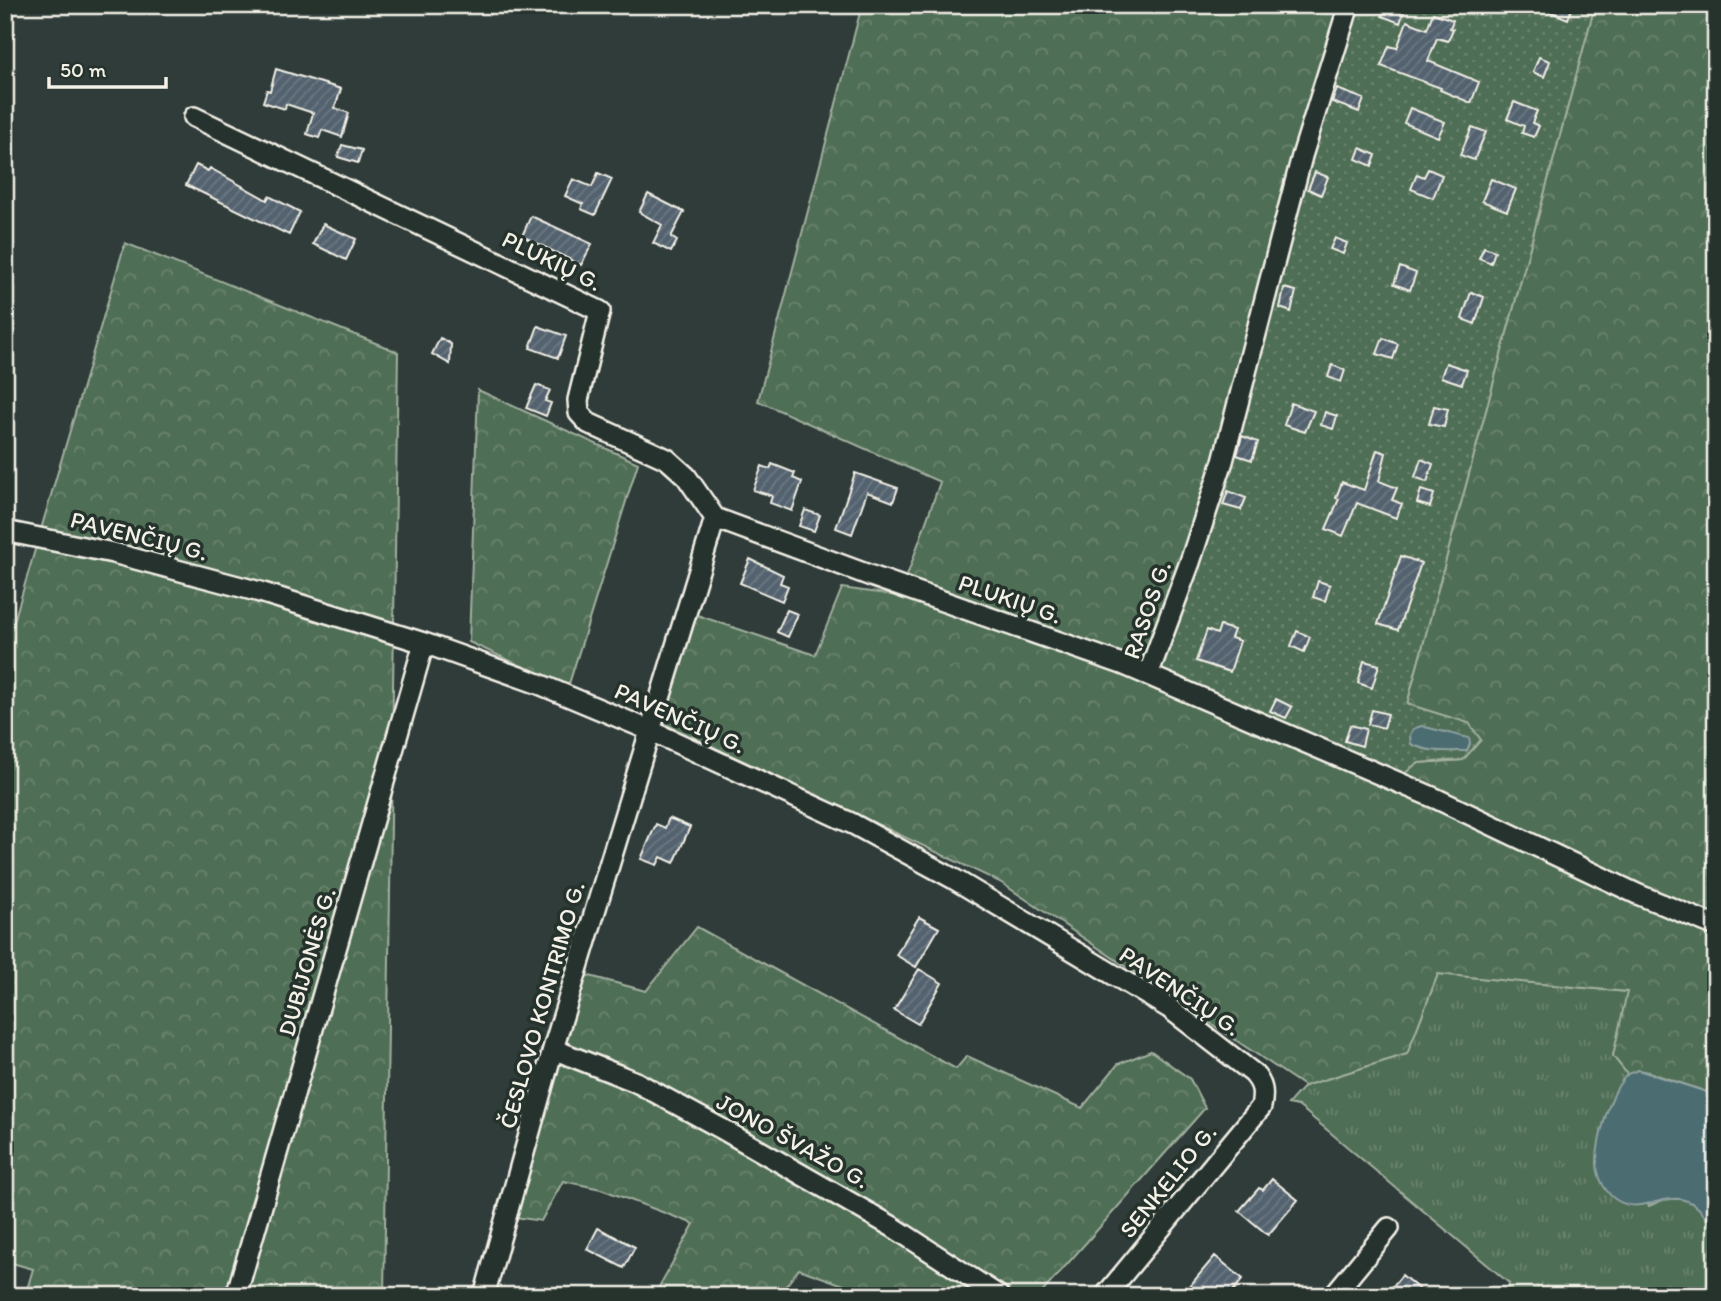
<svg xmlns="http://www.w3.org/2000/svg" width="1721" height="1301" font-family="Itim,sans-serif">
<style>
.grass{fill:url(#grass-tufts);stroke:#a2b09f;stroke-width:2}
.forest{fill:url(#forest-crowns);stroke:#a2b09f;stroke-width:2}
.garden{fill:url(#garden-dots);stroke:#a2b09f;stroke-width:2}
.water{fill:#4b6c71;stroke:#8fa1a1;stroke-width:2}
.building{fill:url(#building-hatch);stroke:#f4f1e8;stroke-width:2}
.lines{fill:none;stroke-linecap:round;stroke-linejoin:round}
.street-casing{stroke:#f4f1e8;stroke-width:24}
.street{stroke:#26332d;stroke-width:19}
.labels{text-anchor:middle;stroke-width:7;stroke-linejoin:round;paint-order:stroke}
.street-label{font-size:24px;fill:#f4f1e8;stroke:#26332d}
</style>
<defs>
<pattern id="grass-tufts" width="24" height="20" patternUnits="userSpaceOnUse" patternTransform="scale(1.75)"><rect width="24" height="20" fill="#506e56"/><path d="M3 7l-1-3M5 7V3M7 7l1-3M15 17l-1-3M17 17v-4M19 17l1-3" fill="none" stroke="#6a836e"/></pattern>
<pattern id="forest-crowns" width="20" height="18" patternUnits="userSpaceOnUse" patternTransform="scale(1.75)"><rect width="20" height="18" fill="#506e56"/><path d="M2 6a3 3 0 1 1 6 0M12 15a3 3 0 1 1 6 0" fill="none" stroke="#6a836e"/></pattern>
<pattern id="garden-dots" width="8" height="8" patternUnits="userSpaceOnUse" patternTransform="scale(1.75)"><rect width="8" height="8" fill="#506e56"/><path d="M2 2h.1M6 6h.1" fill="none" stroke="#6a836e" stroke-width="1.8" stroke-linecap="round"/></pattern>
<pattern id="building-hatch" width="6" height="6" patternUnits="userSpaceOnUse" patternTransform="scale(1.75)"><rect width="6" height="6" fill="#52626e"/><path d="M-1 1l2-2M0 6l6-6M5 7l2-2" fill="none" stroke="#6c7983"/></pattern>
</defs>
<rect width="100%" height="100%" fill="#2f3c3a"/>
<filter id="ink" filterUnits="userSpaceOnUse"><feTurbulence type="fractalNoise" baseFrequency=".0143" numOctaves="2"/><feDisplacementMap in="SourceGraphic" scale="14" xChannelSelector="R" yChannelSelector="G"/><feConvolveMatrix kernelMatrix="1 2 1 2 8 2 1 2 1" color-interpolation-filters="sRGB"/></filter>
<g filter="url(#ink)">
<path class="grass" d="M1438 974 1628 992 1613 1056 1628 1075 1615 1092 1649 1206 1665 1199H1686L1699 1208 1716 1231V1296H1506L1509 1283 1307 1113 1298 1106 1288 1104 1304 1086 1407 1054Z"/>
<path class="forest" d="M862 5H1345L1302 156 1417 763 1463 760 1469 724 1407 704 1595 5H1716V1095L1648 1072 1638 1070 1628 1075 1613 1056 1627 992 1438 974 1407 1054 1304 1086 1000 882 663 723 697 615 815 655 842 588 900 596 940 482 758 401Z
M125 243 398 352 384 1296H25L33 1269 5 1261V652Z
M478 390 638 463 568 687 469 642Z
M697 927 956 1069 967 1056 1082 1108 1118 1064 1151 1051 1190 1079 1205 1108 1039 1296H874L799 1269 778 1296H657L655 1294 694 1224 601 1189 563 1181 541 1221 515 1217 586 975 646 991Z"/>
<path class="garden" d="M1345 5H1595L1407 704 1469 723 1481 740 1463 760 1417 763 1389 787 1152 683Z"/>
<path class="water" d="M1421 726 1469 738 1470 744 1467 751C1448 751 1429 753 1411 744L1410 735 1413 729Z
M1638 1070 1716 1095V1231C1709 1223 1704 1212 1696 1206 1671 1186 1645 1216 1618 1201 1606 1194 1598 1179 1597 1165 1596 1143 1610 1089 1628 1074 1631 1072 1635 1072 1638 1070Z"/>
<path class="building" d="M1386 5H1406L1400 23 1382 16Z
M1534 5H1573L1568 19Z
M1433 13 1453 20 1450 28 1453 29 1448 41 1437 38 1428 61 1479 82 1471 103 1440 90 1441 88 1381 66 1389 46 1397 48 1407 21 1427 29Z
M1539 57 1550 61 1544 77 1533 72Z
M276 69 341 89 335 108 349 113 342 137 322 130 319 138 307 134 313 113 286 104 285 109 263 102 267 90 270 91Z
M1337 89 1364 99 1359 112 1332 102Z
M1514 102 1537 111 1532 123 1539 126 1534 137 1522 133 1524 126 1507 119Z
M1410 108 1445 122 1438 137 1404 123Z
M1472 127 1486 132 1474 160 1460 155Z
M342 145 362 150 358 163 338 157Z
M1360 148 1376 155 1372 166 1356 159Z
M196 165 208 171 210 168 267 200 269 196 300 212 289 235 186 185Z
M1428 169 1442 175 1433 198 1411 189 1417 174 1424 177Z
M1315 172 1328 177 1321 195 1308 189Z
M598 173 612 179 595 215 581 209 583 204 565 196 573 179 592 187Z
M1491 179 1516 189 1507 211 1482 201Z
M648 194 684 212 671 237 677 241 671 252 653 243 662 225 639 212Z
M531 216 592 244 581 265 522 236Z
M323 224 356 239 346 260 313 244Z
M1335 238 1347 243 1343 254 1330 249Z
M1484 247 1495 251 1491 263 1479 258Z
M1400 267 1416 273 1410 290 1394 284Z
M1284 288 1296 291 1291 312 1280 308Z
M1471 292 1484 297 1475 324 1462 319Z
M538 326 566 336 558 358 530 348Z
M440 338 451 344 450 364 432 354Z
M1383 338 1398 344 1393 359 1377 354Z
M1446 363 1467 370 1462 384 1441 377Z
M1332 365 1345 370 1341 382 1328 377Z
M536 385 550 390 545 401 551 403 546 416 526 408Z
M1291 403 1314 411 1305 432 1284 425Z
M1434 406 1448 409 1444 427 1429 424Z
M1325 412 1337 416 1333 429 1321 425Z
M1242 436 1258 442 1252 460 1237 455Z
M1377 450 1386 453 1379 481 1397 488 1392 500 1402 504 1396 518 1357 503 1343 536 1326 529 1339 499 1336 498 1342 482 1364 490Z
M1421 459 1433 464 1427 482 1415 477Z
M772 464 795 473 793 478 802 482 792 511 770 503 772 496 753 490 762 466 770 469Z
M855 473 898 488 893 502 867 492 852 534 836 528Z
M1421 490 1434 494 1430 507 1417 503Z
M1228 491 1246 498 1241 510 1223 505Z
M805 510 820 515 814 531 799 526Z
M1401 556 1421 563 1398 630 1378 624Z
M750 559 783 575 780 583 788 586 782 601 740 583Z
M1318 581 1330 585 1325 601 1313 597Z
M787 610 798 614 788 637 777 632Z
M1220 626 1234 630 1231 638 1240 641 1230 672 1196 661 1207 630 1217 634Z
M1297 631 1310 637 1304 652 1291 646Z
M1364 661 1379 665 1372 688 1358 683Z
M1276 699 1292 707 1286 718 1270 711Z
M1372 710 1388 714 1384 728 1368 724Z
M1350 725 1366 729 1362 746 1345 741Z
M669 818 690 827 674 863 661 857 657 865 641 859 656 824 665 828Z
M919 917 939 928 916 967 896 955Z
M919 969 942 983 918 1024 894 1010Z
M1272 1179 1298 1200 1268 1235 1239 1211 1259 1188 1263 1190Z
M598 1228 635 1247 624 1268 587 1249Z
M1215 1256 1243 1279 1229 1296H1198L1188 1288Z
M1402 1275 1427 1296H1385Z"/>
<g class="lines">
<defs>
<path id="street" d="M1349 5 1302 156 1223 461 1190 562 1148 675 1437 799 1637 894 1716 926
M194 117 600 311 578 400 579 413 588 423 667 459 686 476 715 518 874 577 1122 664 1148 675
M5 531 113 553 260 592 424 643 539 684 649 730 853 824 954 879 1169 1008 1253 1073C1263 1084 1264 1092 1261 1107L1105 1296
M553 1049 636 1082 722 1129 893 1227 999 1296
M236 1296 424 643
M484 1296 553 1049 715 518
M1333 1296 1389 1228"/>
</defs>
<use href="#street" class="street-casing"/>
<use href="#street" class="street"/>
</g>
</g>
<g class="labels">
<g class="street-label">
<text transform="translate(552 261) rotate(26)" y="8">PLUKIŲ G.</text>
<text transform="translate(139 536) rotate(14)" y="8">PAVENČIŲ G.</text>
<text transform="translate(1010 599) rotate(19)" y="8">PLUKIŲ G.</text>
<text transform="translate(1147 610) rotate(-71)" y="8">RASOS G.</text>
<text transform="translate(680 718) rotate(24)" y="8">PAVENČIŲ G.</text>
<text transform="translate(307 962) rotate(-74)" y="8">DUBIJONĖS G.</text>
<text transform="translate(1180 991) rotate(34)" y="8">PAVENČIŲ G.</text>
<text transform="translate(542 1005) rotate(-74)" y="8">ČESLOVO KONTRIMO G.</text>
<text transform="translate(793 1141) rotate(29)" y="8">JONO ŠVAŽO G.</text>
<text transform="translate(1168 1181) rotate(-51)" y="8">SENKELIO G.</text>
</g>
</g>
<rect width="1721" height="1301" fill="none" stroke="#26332d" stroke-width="28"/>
<rect x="14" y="14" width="1693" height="1273" fill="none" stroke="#f4f1e8" stroke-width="2.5" filter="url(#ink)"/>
<path d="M49 77v10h117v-10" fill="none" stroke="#f4f1e8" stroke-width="3.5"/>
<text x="60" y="77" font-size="21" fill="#f4f1e8" stroke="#26332d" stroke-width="5" paint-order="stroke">50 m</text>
</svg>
